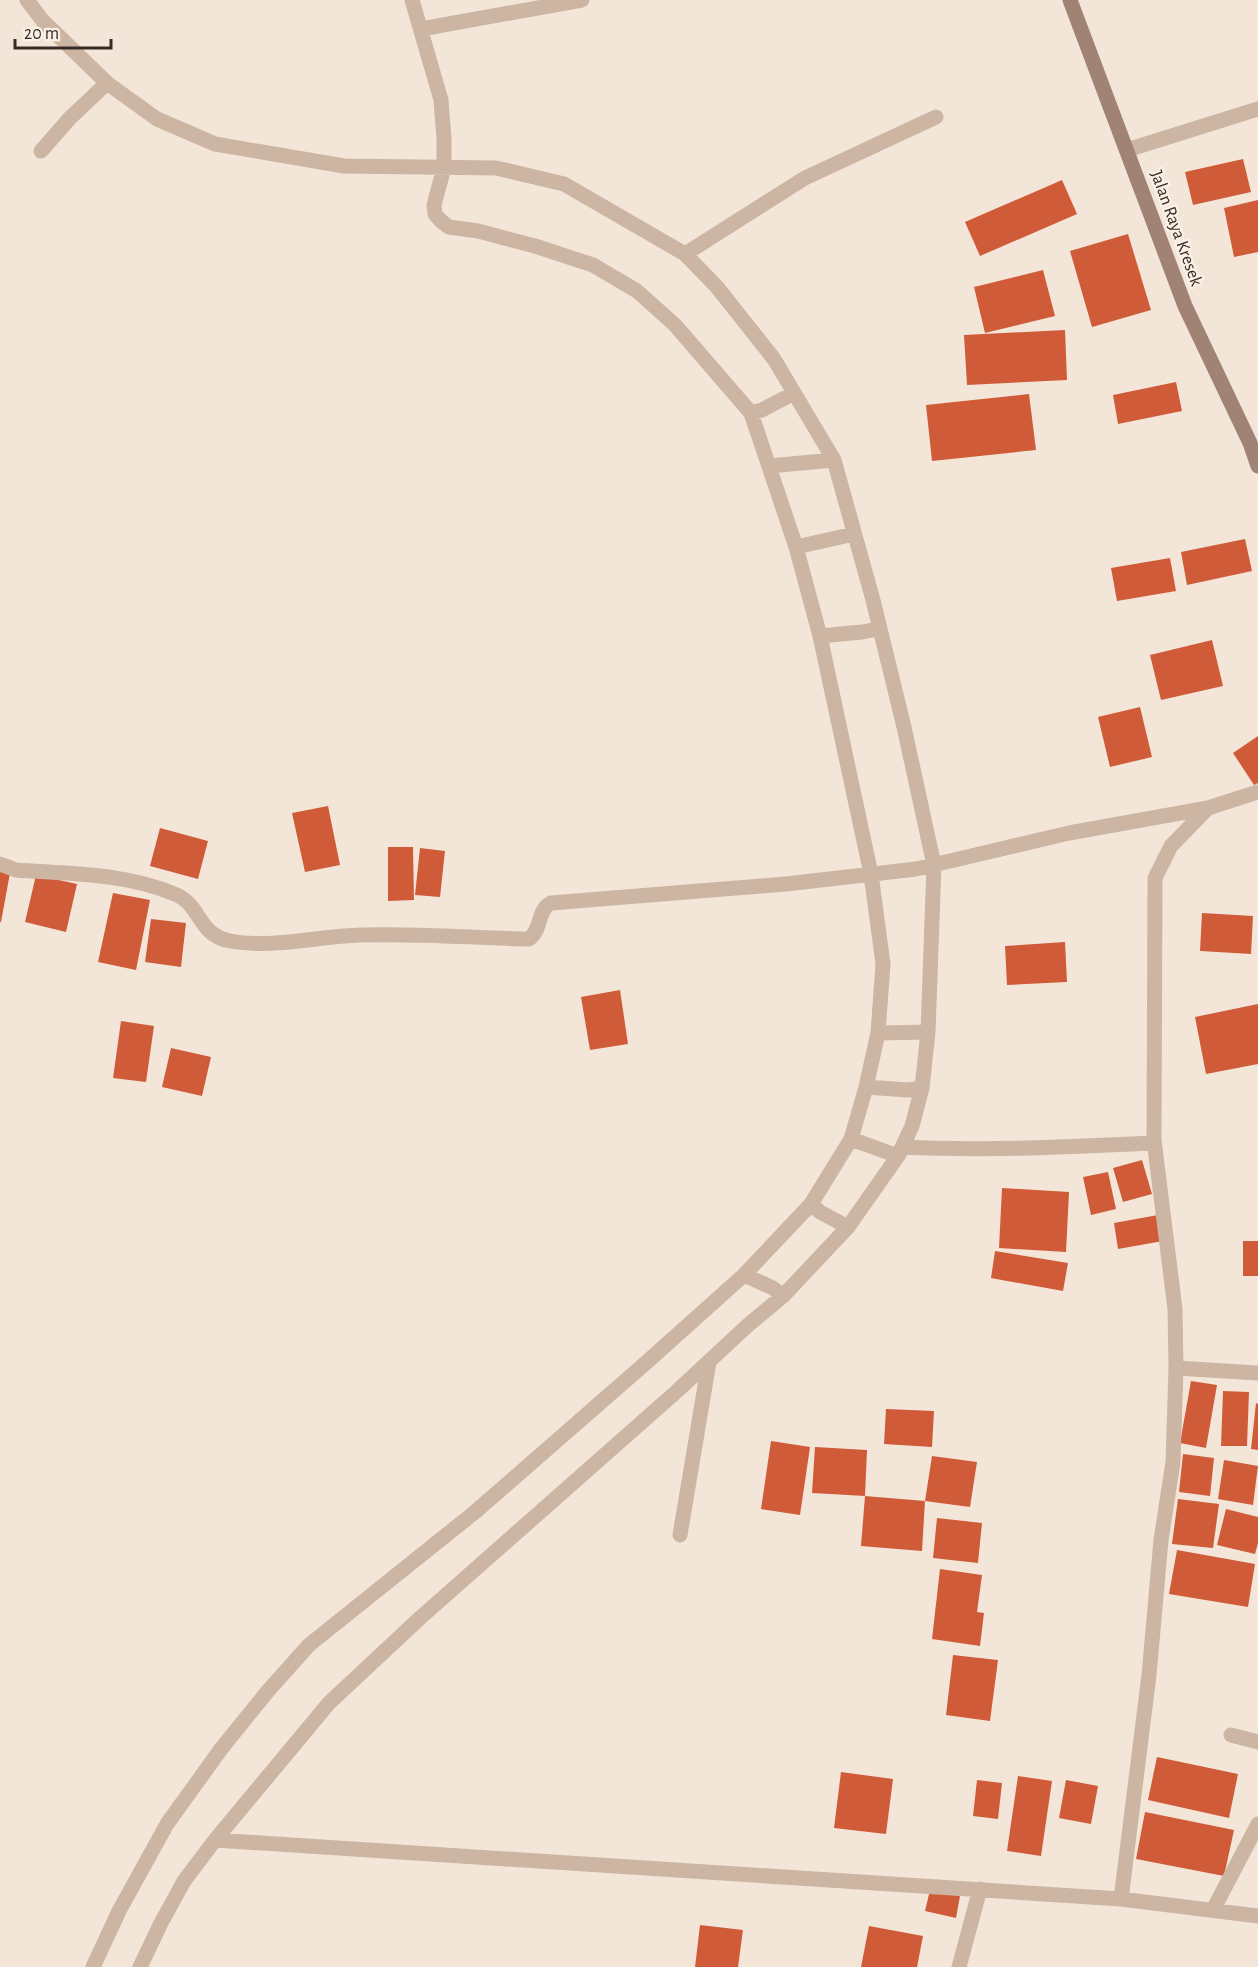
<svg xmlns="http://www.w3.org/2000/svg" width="1258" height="1967" font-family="'Alegreya Sans',sans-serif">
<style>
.building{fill:#d05b39}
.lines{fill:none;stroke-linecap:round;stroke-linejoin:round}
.street{stroke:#ccb5a3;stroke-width:15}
.secondary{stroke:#a08374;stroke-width:15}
.labels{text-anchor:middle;stroke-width:5;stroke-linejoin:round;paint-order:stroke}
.street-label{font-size:18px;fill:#372b26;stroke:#fbf0e5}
</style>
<rect width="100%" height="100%" fill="#f3e6d8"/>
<path class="building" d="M1243 159 1251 192 1193 205 1185 172Z
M1062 180 1077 214 980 256 965 222Z
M1258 200V252L1234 257 1224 208Z
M1128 234 1151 310 1092 327 1070 251Z
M1043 270 1055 316 985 333 974 287Z
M1065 330 1067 380 967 385 964 335Z
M1176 382 1182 411 1118 424 1113 395Z
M1029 394 1036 450 932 461 926 405Z
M1245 539 1252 571 1187 585 1181 552Z
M1170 558 1176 591 1117 601 1111 568Z
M1212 640 1223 686 1161 700 1150 655Z
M1140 707 1152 757 1110 767 1098 717Z
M1258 736V783L1254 785 1233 753Z
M328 806 340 865 305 872 292 813Z
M160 828 208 841 198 879 150 866Z
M388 847H413L414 900 388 901Z
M420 848 445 851 440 897 415 895Z
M0 871 10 873 1 922H0Z
M36 875 77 884 66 932 25 922Z
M113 893 150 900 136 970 98 962Z
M1202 913 1253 916 1251 954 1200 951Z
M151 919 186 923 181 967 145 962Z
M1065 942 1067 982 1007 985 1005 946Z
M620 990 628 1044 590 1050 581 997Z
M1258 1004V1064L1206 1074 1195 1017Z
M121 1021 154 1026 146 1082 113 1078Z
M171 1048 211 1057 202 1096 162 1087Z
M1142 1160 1152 1194 1123 1202 1113 1168Z
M1108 1172 1116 1209 1091 1215 1083 1177Z
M1002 1188 1069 1192 1066 1252 999 1248Z
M1158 1215 1163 1241 1118 1249 1114 1223Z
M1243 1241H1258V1276H1243Z
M995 1251 1068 1263 1063 1291 991 1278Z
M1191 1381 1217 1385 1206 1448 1180 1443Z
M1223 1391 1249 1392 1247 1446H1221Z
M1256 1403 1258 1404V1450L1251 1449Z
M886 1409 934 1411 932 1447 884 1444Z
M771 1441 810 1447 800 1515 761 1509Z
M815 1447 867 1450 865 1496 925 1501 932 1456 977 1462 970 1507 925 1501 922 1551 861 1546 865 1496 812 1493Z
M1183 1454 1214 1458 1210 1496 1179 1492Z
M1224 1460 1258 1466 1253 1505 1218 1499Z
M1178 1499 1219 1504 1213 1548 1172 1544Z
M1226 1509 1258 1517V1543L1255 1554 1217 1545Z
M937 1518 982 1523 978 1563 933 1558Z
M1177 1550 1255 1564 1248 1607 1169 1594Z
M940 1569 982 1575 977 1612 984 1613 980 1646 932 1639Z
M953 1655 998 1660 990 1721 946 1715Z
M1157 1757 1238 1774 1229 1818 1148 1800Z
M841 1772 893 1779 886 1834 834 1828Z
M1018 1776 1052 1781 1041 1856 1007 1851Z
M977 1780 1002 1783 998 1819 973 1816Z
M1066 1780 1098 1786 1091 1824 1059 1818Z
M1145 1812 1234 1830 1224 1876 1136 1859Z
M930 1890 960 1896 956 1918 925 1911Z
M700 1925 743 1930 738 1967H695Z
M869 1926 923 1936 917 1967H861Z"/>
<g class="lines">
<path class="street" d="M27 0 43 21 107 83 157 119 215 144 344 166 496 168 564 184 685 254 717 287 774 359 834 460 873 600 904 727 934 865 928 1032 922 1088 912 1126 898 1156 848 1227 783 1296 747 1326 676 1392 420 1618 329 1703 215 1840 184 1881 161 1923 140 1967
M421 29 582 0
M1127 150 1258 109
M41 151 70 118 107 83
M685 254 805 178 936 117
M751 413 762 410 794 393
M769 466 834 460
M796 547 854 534
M820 636 862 632 878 629
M0 864 16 870C70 874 127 873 177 895 201 906 198 935 230 941 273 949 318 936 361 935 417 933 474 938 529 939 542 930 537 910 551 903L786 884 916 869 1069 833 1208 808 1258 792
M878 1033 928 1032
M866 1087 908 1090 922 1088
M851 1139 898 1156
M902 1147C987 1151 1070 1147 1154 1143
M811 1204 820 1212 848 1227
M744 1275 773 1288 783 1296
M1176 1368 1258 1373
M680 1535 709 1362
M1231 1735 1258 1742
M215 1840 1121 1899 1258 1916
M1121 1899 1149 1675 1161 1540 1173 1462 1176 1368 1175 1309 1154 1140 1155 878 1171 846 1208 808
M1213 1910 1258 1824
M93 1967 119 1911 167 1824 221 1749 267 1692 309 1645 475 1512 648 1361 744 1275 811 1204 851 1139 866 1087 878 1033 883 964 871 874 820 636 796 547 751 413 675 325 637 291 593 265 535 246 478 231 449 227 440 220 435 214 434 205 444 168V139L441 100 412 0
M959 1967 980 1889"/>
<path class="secondary" d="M1070 0 1185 306 1250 443 1258 466"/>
</g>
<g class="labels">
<g class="street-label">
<text transform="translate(1177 228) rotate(70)" y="6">Jalan Raya Kresek</text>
</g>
</g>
<path d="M15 39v9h96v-9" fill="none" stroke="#372b26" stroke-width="3"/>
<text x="24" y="39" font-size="18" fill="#372b26" stroke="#fbf0e5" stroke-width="4.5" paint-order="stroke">20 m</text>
</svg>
